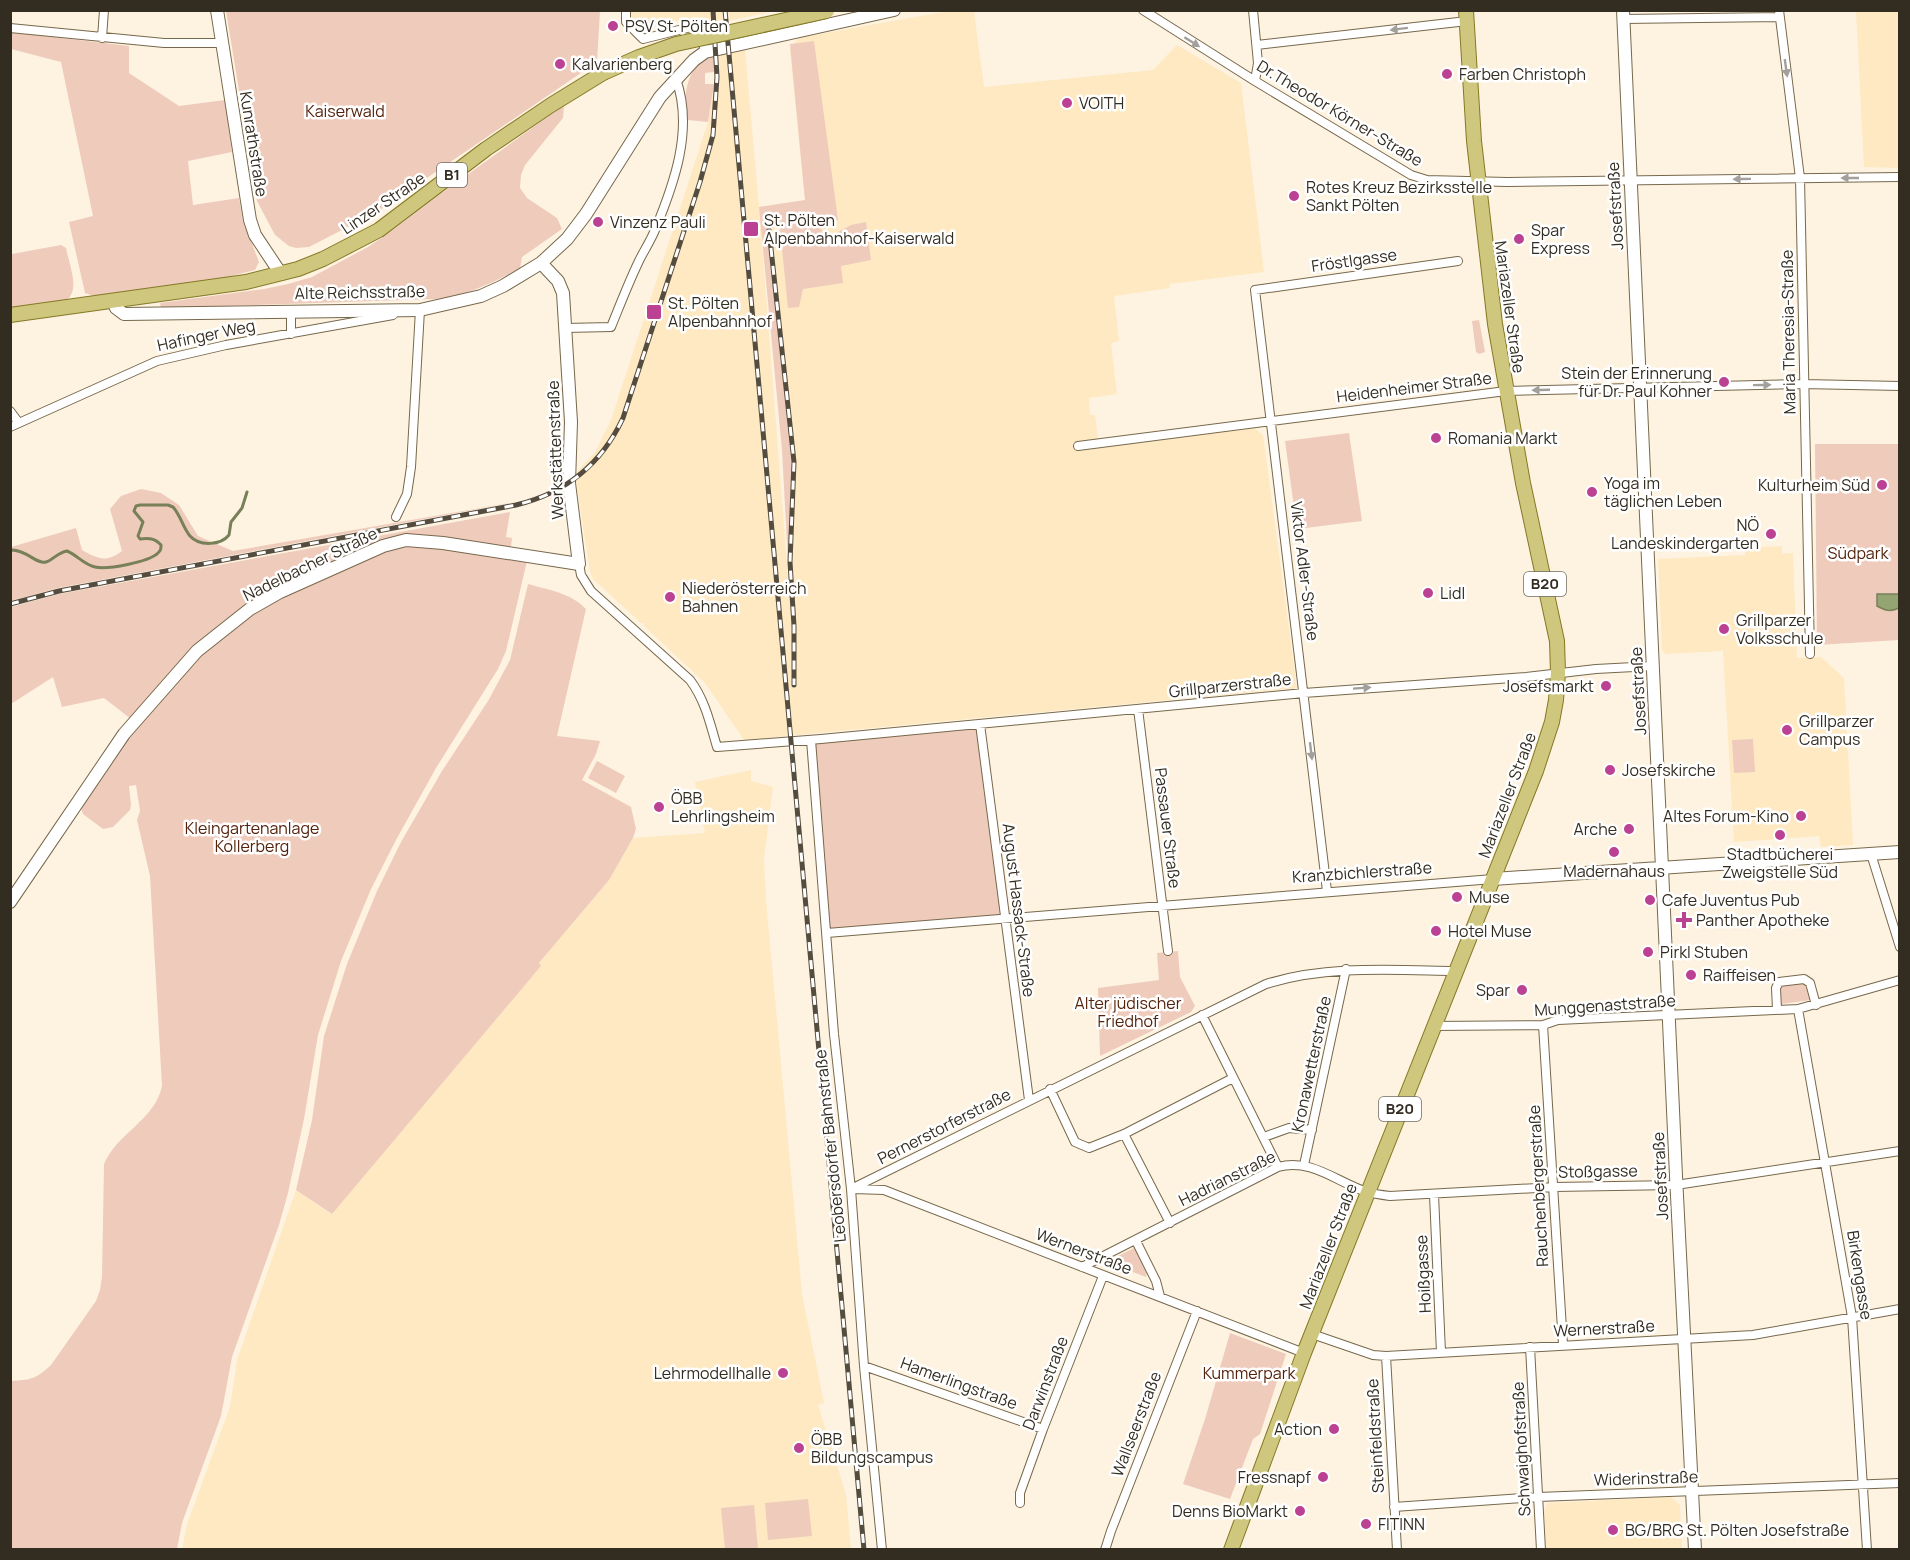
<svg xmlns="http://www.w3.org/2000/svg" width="1910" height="1560" font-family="Manrope,sans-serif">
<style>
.built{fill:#fee9c2;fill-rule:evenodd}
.green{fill:#efcbbc}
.water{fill:#94a472;stroke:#778059;stroke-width:1.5}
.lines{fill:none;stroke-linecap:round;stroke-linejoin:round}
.stream{stroke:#778059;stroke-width:3}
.street-casing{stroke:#77684c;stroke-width:10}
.secondary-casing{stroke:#77684c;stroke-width:14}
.primary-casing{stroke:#847925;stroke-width:16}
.street{stroke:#fff;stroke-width:8}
.secondary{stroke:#fff;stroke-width:12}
.primary{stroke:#cfc77e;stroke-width:14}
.rail-casing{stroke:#544c3f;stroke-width:5}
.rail{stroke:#fff;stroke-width:3;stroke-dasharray:9;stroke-linecap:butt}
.primary-bridge-casing{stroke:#847925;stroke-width:16;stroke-linecap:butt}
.primary-bridge{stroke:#cfc77e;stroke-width:14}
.oneway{fill:#a3a09b}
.poi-dot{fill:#bb4193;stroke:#fff;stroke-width:2}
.labels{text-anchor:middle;stroke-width:5;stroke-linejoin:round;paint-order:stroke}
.shield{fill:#fff;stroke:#706b63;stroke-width:1.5}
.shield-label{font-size:15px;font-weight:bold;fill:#332c20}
.poi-label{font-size:16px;fill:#332c20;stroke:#fff;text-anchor:start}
.park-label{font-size:16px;fill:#54220b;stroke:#fff}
.street-label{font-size:16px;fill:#332c20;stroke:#fff}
</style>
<rect width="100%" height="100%" fill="#fef3e0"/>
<path class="built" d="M629 11H774L710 25 708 19 653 23 644 33 629 18Z
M948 11H974L984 87 1153 70 1177 45 1241 83 1264 272 1170 284V288L1114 296 1119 341 1111 343 1117 394 1089 398 1090 415H1095L1099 448 1254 428 1263 435 1297 688 744 740 705 683 644 626V623H641L593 579 590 572 575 474 595 452 611 420 708 122 714 84V56L745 50 759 207 805 201 790 50 798 38ZM760 218 780 381 796 642H793Z
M1856 11H1899V168L1864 167Z
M1782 546V554L1793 553 1797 658 1821 657 1844 678 1853 845 1821 847 1819 836 1734 842 1723 651 1666 654 1662 650 1658 559 1745 555V548Z
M751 770V781L773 787 764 859 766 900 802 1294 824 1403 818 1405 846 1494 851 1549 182 1550 187 1524 230 1407 237 1360 296 1190 331 1214 541 966 539 963 609 880 633 838 705 833 695 782Z
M1671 1497 1680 1505 1682 1549H1546L1544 1510 1548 1503Z"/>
<path class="green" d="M226 11H600L597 62 377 212 309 247 296 248 289 246 275 235 257 201Z
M11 32 129 46V73L179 106 225 100 232 152 188 161 193 205 239 198 243 221 259 262 255 270 203 283 94 296 85 293 69 222 93 216 61 62 11 49Z
M814 41 838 220 821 226 823 240 851 225 866 222 871 260 841 266 843 283 803 289 799 307 788 308 779 219 766 220 791 460V504L788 562 782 450 759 207 805 200 790 44Z
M714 56V72L705 73V84H714L708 122 688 120C682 97 686 63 714 56Z
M564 105 563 118 525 165 521 175 520 188 527 198 557 218 562 229 522 257 520 268C491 284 469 294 436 299L161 308 160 303 264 289 288 284 312 277 368 247 393 230 439 195Z
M61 245 66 248C69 265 82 292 64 302L11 309 10 250 12 254Z
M1479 320 1485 352 1479 354 1476 352 1472 321Z
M1349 433 1362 521 1297 529 1285 441Z
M1815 444H1899V640L1817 645Z
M141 489 161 493 179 505 198 536 233 551 515 502 58 588 11 601V547L76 528 82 550C98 559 106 563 122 551L110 509 121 496Z
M510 512 506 537 512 538 511 546 507 548 423 537 262 597 131 719 104 698 62 707 53 677 11 704V607L59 594Z
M406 546H422L527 561 506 651 498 669 436 768 396 840 371 889 341 961 318 1035 304 1119 288 1193 279 1225 232 1357 221 1416 182 1523 177 1549H11L10 1381C31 1380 36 1379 51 1365L96 1301 100 1290 102 1277 104 1164C117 1133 155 1120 162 1086L150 876 137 820 140 811 136 785 129 786 131 805 130 810 113 827 103 829 83 814 80 805C125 737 184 659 252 614 277 597 307 586 334 574 358 564 381 552 406 546Z
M528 584C549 590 571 593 586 609L557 736 600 741 596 754 582 780 631 807 636 829 633 838 609 880 539 963 541 966 332 1214 296 1190 312 1120 324 1036 347 964 377 891 401 842 442 771 488 701 510 660Z
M980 724 1004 918 827 933 811 740Z
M1753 739 1755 772 1734 773 1732 740Z
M597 761 625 776 616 793 588 778Z
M1178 951 1180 977 1195 1006 1191 1012 1100 1056 1098 988 1159 980 1157 953Z
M1804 982 1808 985 1811 1000 1781 1004 1780 989 1782 986Z
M1134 1248 1147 1272 1146 1277 1130 1271 1131 1266 1123 1263 1121 1268 1112 1264 1111 1261 1112 1259Z
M1230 1333 1286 1354 1260 1434 1253 1439 1230 1499 1183 1484 1205 1419Z
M808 1499 812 1536 768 1540 765 1503Z
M754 1505 758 1549H725L721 1508Z"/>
<path class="water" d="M1877 594H1899V608C1890 612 1886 611 1877 606Z"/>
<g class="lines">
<path class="stream" d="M10 550C26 549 37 565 46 562 53 560 57 553 67 551 77 555 83 564 95 567 107 570 149 562 158 553 161 550 161 549 161 545 155 538 149 538 140 539L138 536 143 522 134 511 136 506 140 505H168L173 507C181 516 183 528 190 536 200 547 221 545 229 535L231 522 242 508 247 492"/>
<defs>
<path id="street" d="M626 10V22L643 39 699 25 705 52
M1143 10 1255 81 1411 175 1427 180 1507 182 1900 177
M1253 10 1258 63 1255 81
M1779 10 1800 178 1810 654
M1623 19 1779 17
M10 28 164 43H222
M102 38 104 10
M1257 45 1467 21
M291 310V334
M565 328 611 327C620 305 628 284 638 263 643 252 650 242 655 230 674 184 694 129 676 79
M10 411 19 423
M10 427 157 361 226 345 393 315
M1078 446 1506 391 1803 384 1900 386
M396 517 407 494 411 467 420 310 415 311
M579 564 581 575 591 591 690 680C705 700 710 723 717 747L821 739 1304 693 1526 677 1596 669 1653 666
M1138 709 1168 951
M980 724 1029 1100
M811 740 834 1034 851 1189 864 1366 882 1550
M1871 854 1900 947
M1327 891 1255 290 1458 261
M827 933 1493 879
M1798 1009 1852 1317 1867 1550
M1777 1010 1776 988 1779 982 1804 979 1810 983 1816 1005
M1202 1015 1278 1167
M1543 1025 1563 1345
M1433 1026 1543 1025 1558 1020 1798 1009 1900 980
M1050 1089 1075 1142 1089 1148 1124 1134 1233 1078
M1124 1134 1170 1223
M1264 1137 1289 1128 1312 1130
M1304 1165 1346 969
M851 1189 1266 984C1327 965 1392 970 1456 971
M854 1189 884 1190 1304 1353
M1434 1195 1441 1352
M1136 1241 1156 1281 1160 1296
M1082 1267 1278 1167C1312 1158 1336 1182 1367 1192 1374 1194 1382 1195 1390 1196L1554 1187 1676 1185 1900 1151
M1312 1334 1373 1355 1386 1356 1753 1335 1900 1309
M1530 1347 1541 1550
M1386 1356 1397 1550
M864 1366 1043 1429
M1020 1503V1493L1043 1429 1103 1276
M1394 1507 1538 1497 1900 1483
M1105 1550 1111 1531 1197 1311"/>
<path id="secondary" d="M217 10 250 220 255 235 281 274
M1623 10 1676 1176 1695 1550
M114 301 116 308 124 314 420 310 481 296 503 286 541 263 567 239 586 214 660 97 694 60 705 52 894 10
M1493 879 1900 852
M10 902 124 734 197 651 250 609 280 592 383 546 406 540 443 543 579 564 569 483 571 422 563 293 558 281 541 263"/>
<path id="primary" d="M10 315 246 282 298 269 323 259 379 230 486 149 551 105 603 73
M1231 1550 1304 1353 1536 771 1552 722 1556 700 1558 673 1557 641 1523 483 1495 324 1474 141 1466 10"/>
</defs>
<use href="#street" class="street-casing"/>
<use href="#secondary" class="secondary-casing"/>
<use href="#primary" class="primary-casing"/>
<use href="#street" class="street"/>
<use href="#secondary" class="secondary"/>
<use href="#primary" class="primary"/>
<defs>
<path id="rail" d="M725 10 864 1550
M769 230 794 462 790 562 794 626V685
M10 604 59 591 516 505C566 493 601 465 623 418L700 182 713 135 717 77 713 10"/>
</defs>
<use href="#rail" class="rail-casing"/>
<use href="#rail" class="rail"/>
<defs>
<path id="primary-bridge" d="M603 73 639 57 676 44 827 11"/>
</defs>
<use href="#primary-bridge" class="primary-bridge-casing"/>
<use href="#primary-bridge" class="primary-bridge"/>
</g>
<defs><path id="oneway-solid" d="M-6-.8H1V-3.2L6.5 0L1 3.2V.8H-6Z" transform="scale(1.5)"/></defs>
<g class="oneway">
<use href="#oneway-solid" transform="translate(1399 29) rotate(173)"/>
<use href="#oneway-solid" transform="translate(1192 42) rotate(32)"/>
<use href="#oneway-solid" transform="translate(1786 68) rotate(82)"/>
<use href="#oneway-solid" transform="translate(1850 178) rotate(180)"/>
<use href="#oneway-solid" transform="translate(1742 179) rotate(179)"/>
<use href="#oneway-solid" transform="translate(1762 385) rotate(-1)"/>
<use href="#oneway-solid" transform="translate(1541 390) rotate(178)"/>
<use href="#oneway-solid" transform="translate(1362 688) rotate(-4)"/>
<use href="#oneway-solid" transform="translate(1311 751) rotate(83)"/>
</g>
<g class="poi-dot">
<circle cx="613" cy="26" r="6"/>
<circle cx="560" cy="64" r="6"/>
<circle cx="1447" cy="74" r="6"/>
<circle cx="1067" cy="103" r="6"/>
<circle cx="1294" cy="196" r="6"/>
<circle cx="598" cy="222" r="6"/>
<rect x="743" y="221" width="16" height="16" rx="3"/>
<circle cx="1519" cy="239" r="6"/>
<rect x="646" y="304" width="16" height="16" rx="3"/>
<circle cx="1724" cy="382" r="6"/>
<circle cx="1436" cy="438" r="6"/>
<circle cx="1882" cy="485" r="6"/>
<circle cx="1592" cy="492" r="6"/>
<circle cx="1771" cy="534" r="6"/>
<circle cx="1428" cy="593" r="6"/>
<circle cx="670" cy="597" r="6"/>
<circle cx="1724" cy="629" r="6"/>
<circle cx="1606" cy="686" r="6"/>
<circle cx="1787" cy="730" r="6"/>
<circle cx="1610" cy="770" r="6"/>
<circle cx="659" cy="807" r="6"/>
<circle cx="1801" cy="816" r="6"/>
<circle cx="1629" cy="829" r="6"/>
<circle cx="1780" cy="835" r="6"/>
<circle cx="1614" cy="852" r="6"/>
<circle cx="1457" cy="897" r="6"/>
<circle cx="1650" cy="900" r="6"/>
<path d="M1681 911h6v6h6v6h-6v6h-6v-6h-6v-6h6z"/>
<circle cx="1436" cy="931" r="6"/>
<circle cx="1648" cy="952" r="6"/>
<circle cx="1691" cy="975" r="6"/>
<circle cx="1522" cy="990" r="6"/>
<circle cx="783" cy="1373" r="6"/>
<circle cx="1334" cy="1429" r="6"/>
<circle cx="799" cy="1448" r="6"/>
<circle cx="1323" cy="1477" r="6"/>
<circle cx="1300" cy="1511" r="6"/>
<circle cx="1366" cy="1524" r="6"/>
<circle cx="1613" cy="1530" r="6"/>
</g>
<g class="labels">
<g class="shield">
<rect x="437" y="163" width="30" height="24" rx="4.5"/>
<rect x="1524" y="572" width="42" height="24" rx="4.5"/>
<rect x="1379" y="1097" width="42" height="24" rx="4.5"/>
</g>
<g class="shield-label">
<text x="452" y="180">B1</text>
<text x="1545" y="589">B20</text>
<text x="1400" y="1114">B20</text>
</g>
<g class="poi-label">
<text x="625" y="32">PSV St. Pölten</text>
<text x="572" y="70">Kalvarienberg</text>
<text x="1459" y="80">Farben Christoph</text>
<text x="1079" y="109">VOITH</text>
<text x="1306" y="193">Rotes Kreuz Bezirksstelle<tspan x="1306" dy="18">Sankt Pölten</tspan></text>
<text x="764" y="226">St. Pölten<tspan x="764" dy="18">Alpenbahnhof-Kaiserwald</tspan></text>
<text x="610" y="228">Vinzenz Pauli</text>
<text x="1531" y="236">Spar<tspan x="1531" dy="18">Express</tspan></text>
<text x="668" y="309">St. Pölten<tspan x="668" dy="18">Alpenbahnhof</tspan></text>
<text x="1712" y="379" text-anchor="end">Stein der Erinnerung<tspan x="1712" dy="18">für Dr. Paul Kohner</tspan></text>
<text x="1448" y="444">Romania Markt</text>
<text x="1604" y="489">Yoga im<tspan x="1604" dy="18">täglichen Leben</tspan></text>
<text x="1870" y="491" text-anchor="end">Kulturheim Süd</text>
<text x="1759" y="531" text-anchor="end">NÖ<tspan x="1759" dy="18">Landeskindergarten</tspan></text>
<text x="682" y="594">Niederösterreich<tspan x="682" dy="18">Bahnen</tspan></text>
<text x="1440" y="599">Lidl</text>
<text x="1736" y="626">Grillparzer<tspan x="1736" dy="18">Volksschule</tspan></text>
<text x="1594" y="692" text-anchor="end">Josefsmarkt</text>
<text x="1799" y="727">Grillparzer<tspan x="1799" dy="18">Campus</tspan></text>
<text x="1622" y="776">Josefskirche</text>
<text x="671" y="804">ÖBB<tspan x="671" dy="18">Lehrlingsheim</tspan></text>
<text x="1789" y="822" text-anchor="end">Altes Forum-Kino</text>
<text x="1617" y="835" text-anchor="end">Arche</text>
<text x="1780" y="860" text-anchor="middle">Stadtbücherei<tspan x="1780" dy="18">Zweigstelle Süd</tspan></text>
<text x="1614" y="877" text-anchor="middle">Madernahaus</text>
<text x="1469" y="903">Muse</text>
<text x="1662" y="906">Cafe Juventus Pub</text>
<text x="1696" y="926">Panther Apotheke</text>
<text x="1448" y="937">Hotel Muse</text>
<text x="1660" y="958">Pirkl Stuben</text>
<text x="1703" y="981">Raiffeisen</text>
<text x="1510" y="996" text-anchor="end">Spar</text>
<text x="771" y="1379" text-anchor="end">Lehrmodellhalle</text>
<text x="1322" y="1435" text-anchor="end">Action</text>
<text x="811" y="1445">ÖBB<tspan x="811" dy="18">Bildungscampus</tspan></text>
<text x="1311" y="1483" text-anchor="end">Fressnapf</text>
<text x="1288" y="1517" text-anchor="end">Denns BioMarkt</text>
<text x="1378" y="1530">FITINN</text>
<text x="1625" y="1536">BG/BRG St. Pölten Josefstraße</text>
</g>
<g class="park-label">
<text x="345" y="117">Kaiserwald</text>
<text x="1858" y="559">Südpark</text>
<text x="252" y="834">Kleingartenanlage<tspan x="252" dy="18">Kollerberg</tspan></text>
<text x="1128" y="1009">Alter jüdischer<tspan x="1128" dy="18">Friedhof</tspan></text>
<text x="1249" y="1379">Kummerpark</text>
</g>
<g class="street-label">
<text transform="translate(1340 113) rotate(31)" y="6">Dr.Theodor Körner-Straße</text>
<text transform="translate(254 144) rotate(81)" y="6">Kunrathstraße</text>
<text transform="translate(383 203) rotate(-34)" y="6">Linzer Straße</text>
<text transform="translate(1615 206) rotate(-93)" y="6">Josefstraße</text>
<text transform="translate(1354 260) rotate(-8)" y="6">Fröstlgasse</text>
<text transform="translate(360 292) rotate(-1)" y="6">Alte Reichsstraße</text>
<text transform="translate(1510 307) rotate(82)" y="6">Mariazeller Straße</text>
<text transform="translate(1788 332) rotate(-91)" y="6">Maria Theresia-Straße</text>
<text transform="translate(206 335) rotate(-12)" y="6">Hafinger Weg</text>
<text transform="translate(1414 387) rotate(-7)" y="6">Heidenheimer Straße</text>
<text transform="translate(555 450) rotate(-92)" y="6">Werkstättenstraße</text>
<text transform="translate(310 564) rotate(-26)" y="6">Nadelbacher Straße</text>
<text transform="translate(1305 571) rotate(83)" y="6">Viktor Adler-Straße</text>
<text transform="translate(1230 685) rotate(-6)" y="6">Grillparzerstraße</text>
<text transform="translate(1638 691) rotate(-93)" y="6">Josefstraße</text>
<text transform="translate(1507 795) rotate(-69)" y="6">Mariazeller Straße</text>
<text transform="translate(1168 828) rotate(83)" y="6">Passauer Straße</text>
<text transform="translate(1362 872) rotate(-4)" y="6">Kranzbichlerstraße</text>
<text transform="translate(1019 910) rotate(83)" y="6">August Hassack-Straße</text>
<text transform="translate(1605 1005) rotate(-4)" y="6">Munggenaststraße</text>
<text transform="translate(1311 1064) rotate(-78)" y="6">Kronawetterstraße</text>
<text transform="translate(944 1126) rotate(-27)" y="6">Pernerstorferstraße</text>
<text transform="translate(830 1146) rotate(-96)" y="6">Leobersdorfer Bahnstraße</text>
<text transform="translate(1598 1171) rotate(-1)" y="6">Stoßgasse</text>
<text transform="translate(1660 1176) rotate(-93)" y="6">Josefstraße</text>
<text transform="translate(1227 1178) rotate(-26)" y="6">Hadrianstraße</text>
<text transform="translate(1538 1186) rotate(-93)" y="6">Rauchenbergerstraße</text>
<text transform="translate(1328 1246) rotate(-69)" y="6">Mariazeller Straße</text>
<text transform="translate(1084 1251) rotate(21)" y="6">Wernerstraße</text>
<text transform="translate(1423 1274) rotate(-93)" y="6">Hoißgasse</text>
<text transform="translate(1860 1275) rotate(81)" y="6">Birkengasse</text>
<text transform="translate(1604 1328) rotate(-3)" y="6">Wernerstraße</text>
<text transform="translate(959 1383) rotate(20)" y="6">Hamerlingstraße</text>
<text transform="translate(1045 1383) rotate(-69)" y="6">Darwinstraße</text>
<text transform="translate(1136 1424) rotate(-69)" y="6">Wallseerstraße</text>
<text transform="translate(1375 1436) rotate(-93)" y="6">Steinfeldstraße</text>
<text transform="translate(1521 1449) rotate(-93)" y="6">Schwaighofstraße</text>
<text transform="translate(1646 1478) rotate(-2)" y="6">Widerinstraße</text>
</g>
</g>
<rect width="1910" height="1560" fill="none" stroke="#332c20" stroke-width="24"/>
</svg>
